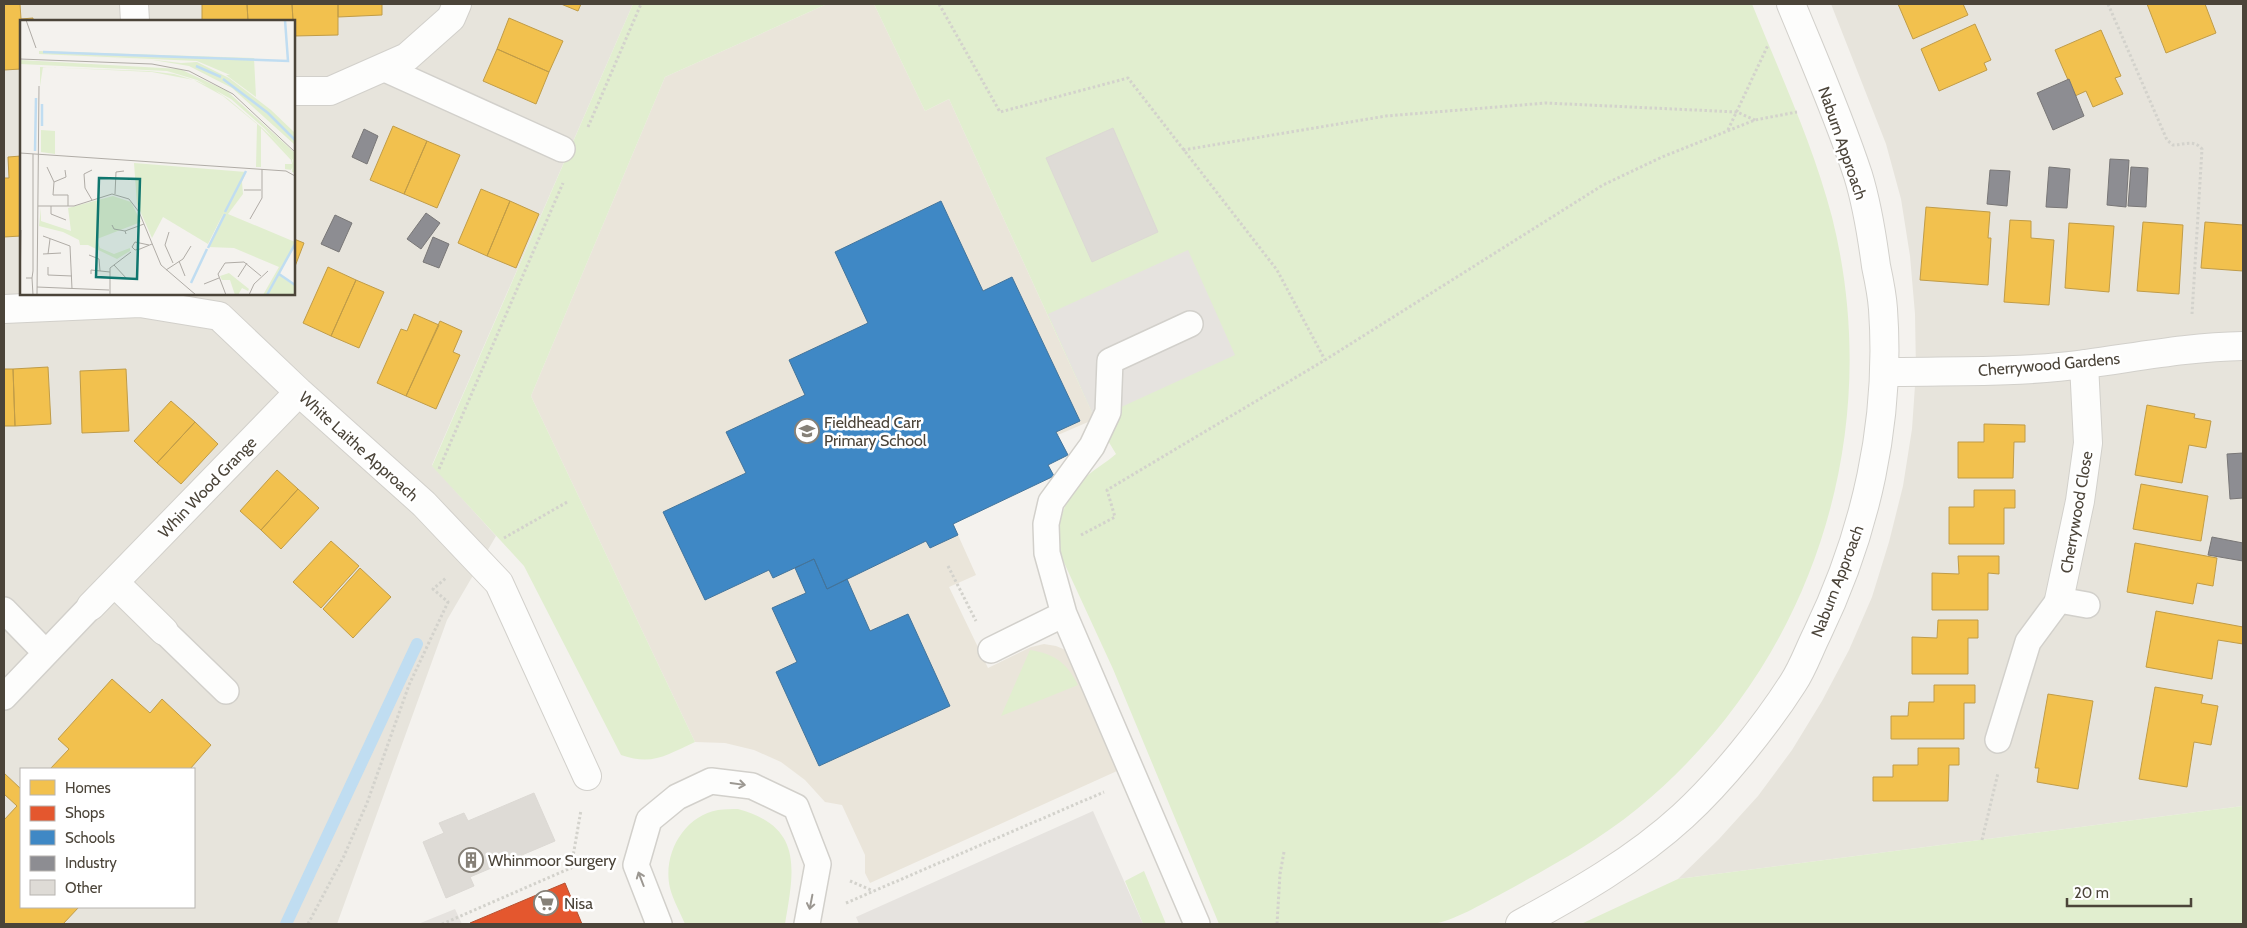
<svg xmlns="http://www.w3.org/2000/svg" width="2247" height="928" font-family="Cabin,sans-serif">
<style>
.residential{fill:#e7e4dc;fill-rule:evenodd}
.education{fill:#eae5da}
.green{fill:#e1eecf}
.parking{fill:#e6e3df}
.homes{fill:#f2c14e;stroke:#c09c48}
.shops{fill:#e4572e;stroke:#b65131}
.schools{fill:#3f88c5;stroke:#43749b}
.industry{fill:#8d8d92;stroke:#797777}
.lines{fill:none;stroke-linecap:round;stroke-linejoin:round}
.stream{stroke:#c0ddf1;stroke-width:12}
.building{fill:#dedbd6;stroke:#dcd9d4}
.service-casing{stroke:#d2d0cb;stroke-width:28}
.minor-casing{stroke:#d2d0cb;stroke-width:30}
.path{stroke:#d3d2cc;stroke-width:3;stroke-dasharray:2.5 2.5;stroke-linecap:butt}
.service{stroke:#fdfdfc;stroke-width:25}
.minor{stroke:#fdfdfc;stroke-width:28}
.oneway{stroke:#9b9791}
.labels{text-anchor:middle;stroke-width:5;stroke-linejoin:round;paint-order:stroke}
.street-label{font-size:16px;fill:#4b4439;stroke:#fff}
.poi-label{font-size:16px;fill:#4b4439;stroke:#fff;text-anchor:start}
.inset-river{fill:none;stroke:#c0ddf1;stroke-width:2.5}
.inset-road{fill:none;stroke:#b0aca6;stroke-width:1}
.view{fill:#0f766e;fill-opacity:0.15;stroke:#0f766e;stroke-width:2.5}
.inset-edge{fill:none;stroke:#4b4439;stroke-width:2.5}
</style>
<rect width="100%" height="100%" fill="#f4f2ee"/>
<path class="residential" d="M4 4H633L432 465 496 536 447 620 337 924H4ZM21 21H294V294H21ZM21 769H194V907H21Z
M1831 4H2243V806L1678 879 1719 839 1758 796 1792 750 1822 701 1849 650 1872 597 1889 542 1903 486 1912 429 1916 371 1915 314 1910 256 1901 199 1886 144Z"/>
<path class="education" d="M827 4H874L925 111 949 99 1095 419 1037 444 1051 477 953 524 976 575 949 587 988 668 1031 647 1044 644 1056 646 1068 651 1117 771 870 883 865 873V855L842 805 825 802 805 780 781 762 754 750 725 743 695 742 531 396 665 77Z"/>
<path class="green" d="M633 4H827L665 77 531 396 695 742C666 755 653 766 621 755L524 566 432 466Z
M874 4H1752C1780 74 1813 144 1832 217 1887 436 1811 667 1637 809 1595 843 1548 868 1501 894 1482 904 1453 921 1433 924 1415 927 1386 924 1366 924 1317 924 1268 924 1219 924L1113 669 1055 543C1058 520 1068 491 1087 476 1096 468 1107 462 1116 454L1095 419 949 99 925 111Z
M1030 650C1055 654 1067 663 1078 685L1001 716Z
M2243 806V924H1581L1678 879Z
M738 809C804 827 794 870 785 924H685C680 912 673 900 670 888 662 854 684 816 718 810 725 809 732 809 738 809Z
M1144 871 1166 924H1143L1125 881Z"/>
<path class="parking" d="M1188 250 1235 355 1095 419 1048 314Z
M1093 811 1143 924H859L856 917Z
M455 909 462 924H418Z"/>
<path class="homes" d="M4 4H20L21 19 33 18V21H21V69L4 70Z
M202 4H247L248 21H202Z
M247 4H292L293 21H248Z
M292 4H338V35L294 36Z
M338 4H382V15L338 17Z
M561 4H581L578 11Z
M1898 4H1963L1968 15 1913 39Z
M2147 4H2205L2216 33 2166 53Z
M509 18 563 41 549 72 497 49Z
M1975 24 1991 60 1984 63 1987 70 1939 91 1921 49Z
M2101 30 2121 76 2115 78 2123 94 2093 107 2086 91 2075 96 2055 50Z
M497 49 549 72 536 104 483 81Z
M393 126 427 141 404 194 370 180Z
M427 141 460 155 437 208 404 194Z
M21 156V236L4 237V178H9L8 157Z
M481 189 510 201 487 256 458 243Z
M510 201 539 214 516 268 487 256Z
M1926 207 1990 212 1988 238H1991L1988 285 1920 280Z
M2010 220 2031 221V238L2054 240 2049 305 2004 302Z
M2143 222 2183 225 2179 294 2137 291Z
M2205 222 2243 225V271L2201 268Z
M2069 223 2114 226 2109 292 2065 288Z
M294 239 304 243 294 269Z
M328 267 356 280 331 336 303 323Z
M356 280 384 292 359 348 331 336Z
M414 314 439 325 406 396 377 383 401 329 407 331Z
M440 321 462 331 453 352 460 355 436 409 406 396Z
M48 367 51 424 15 426 13 369Z
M4 369H13L15 426H4Z
M126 369 129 431 82 433 80 371Z
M171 401 195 422 157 463 134 441Z
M2147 405 2195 414 2194 418 2211 421 2206 448 2189 445 2182 483 2135 475Z
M195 422 218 444 181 484 157 463Z
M1984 424 2025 425V442H2014L2013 478H1958V442H1984Z
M277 470 298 489 261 530 240 511Z
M2141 484 2208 496 2201 541 2133 529Z
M298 489 319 508 281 549 261 530Z
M1974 490H2015V508H2004V544H1949V507H1974Z
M331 541 359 566 321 608 293 582Z
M2135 543 2217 558 2213 586 2197 583 2193 604 2127 592Z
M1958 556H1999V574L1988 573V610H1932V573L1959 574Z
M360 568 391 597 353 638 323 609Z
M2156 611 2243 627V644L2218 640 2212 679 2146 667Z
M1938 620H1978V638H1968V674H1912V637L1937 638Z
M112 679 150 713 162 699 211 745 190 769H50L69 749 58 739Z
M1934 685H1975V703H1964V739H1891V716H1908L1909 702H1934Z
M2155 687 2203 695 2201 703 2218 706 2211 745 2194 742 2187 787 2139 779Z
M2048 694 2093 701 2078 789 2037 782 2039 768H2035Z
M1918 748H1959V765H1949L1948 801H1873V777H1893V765H1918Z
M4 773 21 789V907H79L63 924H4V820L17 806 4 794Z"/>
<path class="shops" d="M565 883 582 924H471L470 923Z"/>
<path class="schools" d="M941 201 983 291 1012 277 1080 421 1056 432 1068 455 1048 465 1054 476 953 524 958 535 930 548 926 541 827 589 814 559 773 578 769 570 705 600 663 512 746 473 726 432 805 395 789 360 868 323 835 252Z
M814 559 827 589 847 579 870 631 908 614 950 706 819 766 776 672 797 662 772 608 806 593 795 568Z"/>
<path class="industry" d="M2069 79 2084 116 2053 130 2037 93Z
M364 129 378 136 367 164 352 157Z
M2110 159 2129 160 2126 207 2107 205Z
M2049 167 2070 169 2067 208 2046 207Z
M2131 167 2148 168 2146 207 2128 206Z
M1990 170 2010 171 2007 206 1987 204Z
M426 213 440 223 421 249 407 239Z
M335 215 352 223 339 252 321 244Z
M433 237 449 244 439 268 423 262Z
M2243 453V498L2230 499 2227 454Z
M2212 537 2243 543V561L2208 555Z"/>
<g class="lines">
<path class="stream" d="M286 924 417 644"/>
</g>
<path class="building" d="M1113 128 1158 232 1092 262 1046 158Z
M534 793 555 841 470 877 474 886 446 898 423 842 444 833 439 823 464 813 468 821Z"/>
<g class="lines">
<defs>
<path id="service" d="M383 68 562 149
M4 610 46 653
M1064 614 1047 553 1046 524 1051 502 1092 446 1108 412 1110 361 1190 324
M164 631 226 691
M991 650 1064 614 1197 924
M4 697 91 606
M1998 740 2028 642 2059 600 2087 605
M659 924 636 865 649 820 677 797 711 781 752 786 796 807 818 864 807 924"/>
<path id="minor" d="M134 4 135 21
M294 91H330L407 57 451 18 457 4
M4 309 140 303 219 316 299 392 424 504 499 583 587 776
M1884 372C1951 371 2019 373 2085 364 2138 357 2189 347 2243 346
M115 583 164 631
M2059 600 2080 501 2088 443 2084 364
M91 606 299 392
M1520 924C1577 893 1635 860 1683 816 1721 781 1765 727 1793 683 1803 668 1809 650 1817 634 1866 533 1891 421 1883 309 1882 294 1879 280 1876 266 1872 236 1867 204 1858 175 1839 117 1814 60 1791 4"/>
</defs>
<use href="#service" class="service-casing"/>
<use href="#minor" class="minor-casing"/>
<path class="path" d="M939 4 1000 112 1128 78 1277 270 1325 360
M2108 4 2167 140 2173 145C2184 145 2194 139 2202 149L2192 314
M588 127 641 4
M1728 130 1768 45
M1183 150 1386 116 1546 103 1737 112 1755 120
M439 469 563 183
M1081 535 1115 517 1107 490 1325 360 1603 185 1662 157 1755 120 1797 112
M504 538 569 501
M948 566 976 621
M1982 840 1998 773
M850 881 873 891
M846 903 1104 792
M308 924 344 856 367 803 409 685 448 602 433 589 446 578
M442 924 571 868 581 810
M1277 924 1280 874 1284 852
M1688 924V923"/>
<use href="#service" class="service"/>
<use href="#minor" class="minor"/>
</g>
<defs><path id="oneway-shaft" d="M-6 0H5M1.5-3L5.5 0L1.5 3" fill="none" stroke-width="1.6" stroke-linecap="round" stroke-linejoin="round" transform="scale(1.25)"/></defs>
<g class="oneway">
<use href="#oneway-shaft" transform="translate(738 784) rotate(8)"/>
<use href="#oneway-shaft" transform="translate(641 879) rotate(-111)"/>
<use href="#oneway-shaft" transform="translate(811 902) rotate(101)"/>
</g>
<defs>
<symbol id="school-ring" viewBox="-11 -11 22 22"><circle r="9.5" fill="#fff" stroke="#868178" stroke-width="1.5"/><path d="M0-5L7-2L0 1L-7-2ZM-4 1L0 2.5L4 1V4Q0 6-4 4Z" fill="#868178"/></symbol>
<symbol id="building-ring" viewBox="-11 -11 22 22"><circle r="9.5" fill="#fff" stroke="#868178" stroke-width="1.5"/><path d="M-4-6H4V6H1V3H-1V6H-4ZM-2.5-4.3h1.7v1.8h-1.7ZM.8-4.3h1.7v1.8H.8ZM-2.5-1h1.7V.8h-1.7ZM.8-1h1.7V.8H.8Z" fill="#868178"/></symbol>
<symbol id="supermarket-ring" viewBox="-11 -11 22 22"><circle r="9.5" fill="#fff" stroke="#868178" stroke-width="1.5"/><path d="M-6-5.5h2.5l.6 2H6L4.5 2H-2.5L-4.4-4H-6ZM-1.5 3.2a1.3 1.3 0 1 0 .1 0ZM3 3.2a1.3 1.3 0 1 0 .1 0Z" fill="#868178"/></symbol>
</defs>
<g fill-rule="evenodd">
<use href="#school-ring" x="793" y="417" width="28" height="28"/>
<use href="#building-ring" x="457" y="846" width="28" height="28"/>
<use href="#supermarket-ring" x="532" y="889" width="28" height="28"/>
</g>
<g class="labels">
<g class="street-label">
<text transform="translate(1843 143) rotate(71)" y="6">Naburn Approach</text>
<text transform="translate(2049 364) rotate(-5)" y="6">Cherrywood Gardens</text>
<text transform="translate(359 446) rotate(42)" y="6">White Laithe Approach</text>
<text transform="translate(207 487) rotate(-46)" y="6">Whin Wood Grange</text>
<text transform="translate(2076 512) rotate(-80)" y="6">Cherrywood Close</text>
<text transform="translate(1837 581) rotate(-69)" y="6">Naburn Approach</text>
</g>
<g class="poi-label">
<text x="824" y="428">Fieldhead Carr<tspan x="824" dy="18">Primary School</tspan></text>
<text x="488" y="866">Whinmoor Surgery</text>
<text x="564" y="909">Nisa</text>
</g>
</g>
<g transform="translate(20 20)">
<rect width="275" height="275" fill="#f4f2ee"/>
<path d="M19 31 234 38 236 77 206 55H210L177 41 19 34ZM0 33 135 40 161 43 177 42 209 58 251 90 275 113V125L212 68 169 46 133 40ZM0 40 160 49 207 71 275 133V153L272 152 273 140 245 109 211 79 177 60 147 51 0 44ZM20 47 129 51 154 54 177 61 192 68 208 79 241 107 252 117 272 139 273 146 271 150 265 149V144H272L271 140 241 108V147H236L237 104 203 76 174 60 132 52 23 47 20 66ZM21 110 35 111V134L21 132ZM114 143 226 152 222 162 223 174 208 194 275 222 259 255 275 266V275H243L259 247 214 228 188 227 205 190 188 224 143 197 132 218 117 184ZM93 176 111 182 121 202 77 219 80 228 94 234 110 228V231L97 239 68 225H60L59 220 43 212 19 206 21 188V201L51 211 48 188ZM209 253 229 269 228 271 222 268 218 275H215L210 260H202L200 256Z" fill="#e1eecf"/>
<path class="inset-river" d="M23 32 268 41 265 0M176 46 201 57M203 59 248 93 275 120M22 106V84M15 131 16 78M205 192 226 151M188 228 205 194M259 254 275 265M171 263 187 229M247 275 275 224"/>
<path class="inset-road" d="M6 0 16 28M0 39 132 44 169 51 213 74 275 132M0 133 266 151 275 156M27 147 34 162M45 150 46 157 34 162 33 175H48V186M72 150 64 154 65 168 72 180M224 170H241M95 174 96 152 104 151M18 186H54L92 174 109 179 119 192 141 245 176 275M31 186V194L46 200M230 199 242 178V149M92 205 94 209 105 211M149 212 145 225 153 243M106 214 105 211 124 204M23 216 50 226 52 269M129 225 115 222 112 227 115 230 120 229 132 224M23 234 41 233M28 234 30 219M69 235 79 239 80 251M159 241 165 256M94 245 107 259M28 247V255L52 256M146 250 163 239 171 226M71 254V250L90 252M218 257 227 243M6 258H12L13 251V134M12 258 13 275M184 264 199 258M17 267 89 270M0 275 1 210M17 275 19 66M90 275V248L111 232M206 275 198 254 205 243 224 242 241 256M229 275 234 264 248 251"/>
<path class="view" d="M79 158 120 159 117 259 76 257Z"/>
<rect width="275" height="275" class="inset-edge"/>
</g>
<rect width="2247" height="928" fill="none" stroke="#4b4439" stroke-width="10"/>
<rect x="20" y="768" width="175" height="140" fill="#ffffff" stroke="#b7b4b0"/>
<rect x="30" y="780" width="25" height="15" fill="#f2c14e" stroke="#b7b4b0"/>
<text x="65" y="793" font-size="15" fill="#4b4439">Homes</text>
<rect x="30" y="806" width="25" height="15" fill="#e4572e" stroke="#b7b4b0"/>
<text x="65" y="818" font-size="15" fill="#4b4439">Shops</text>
<rect x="30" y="830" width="25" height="15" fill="#3f88c5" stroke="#b7b4b0"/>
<text x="65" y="843" font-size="15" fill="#4b4439">Schools</text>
<rect x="30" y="856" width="25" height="15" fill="#8d8d92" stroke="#b7b4b0"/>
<text x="65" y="868" font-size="15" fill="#4b4439">Industry</text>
<rect x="30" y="880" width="25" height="15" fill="#dedbd6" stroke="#b7b4b0"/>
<text x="65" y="893" font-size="15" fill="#4b4439">Other</text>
<path d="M2067 898v8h124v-8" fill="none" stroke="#4b4439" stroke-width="2.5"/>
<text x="2074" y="898" font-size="15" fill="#4b4439" stroke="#ffffff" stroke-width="4" paint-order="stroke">20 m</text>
</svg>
